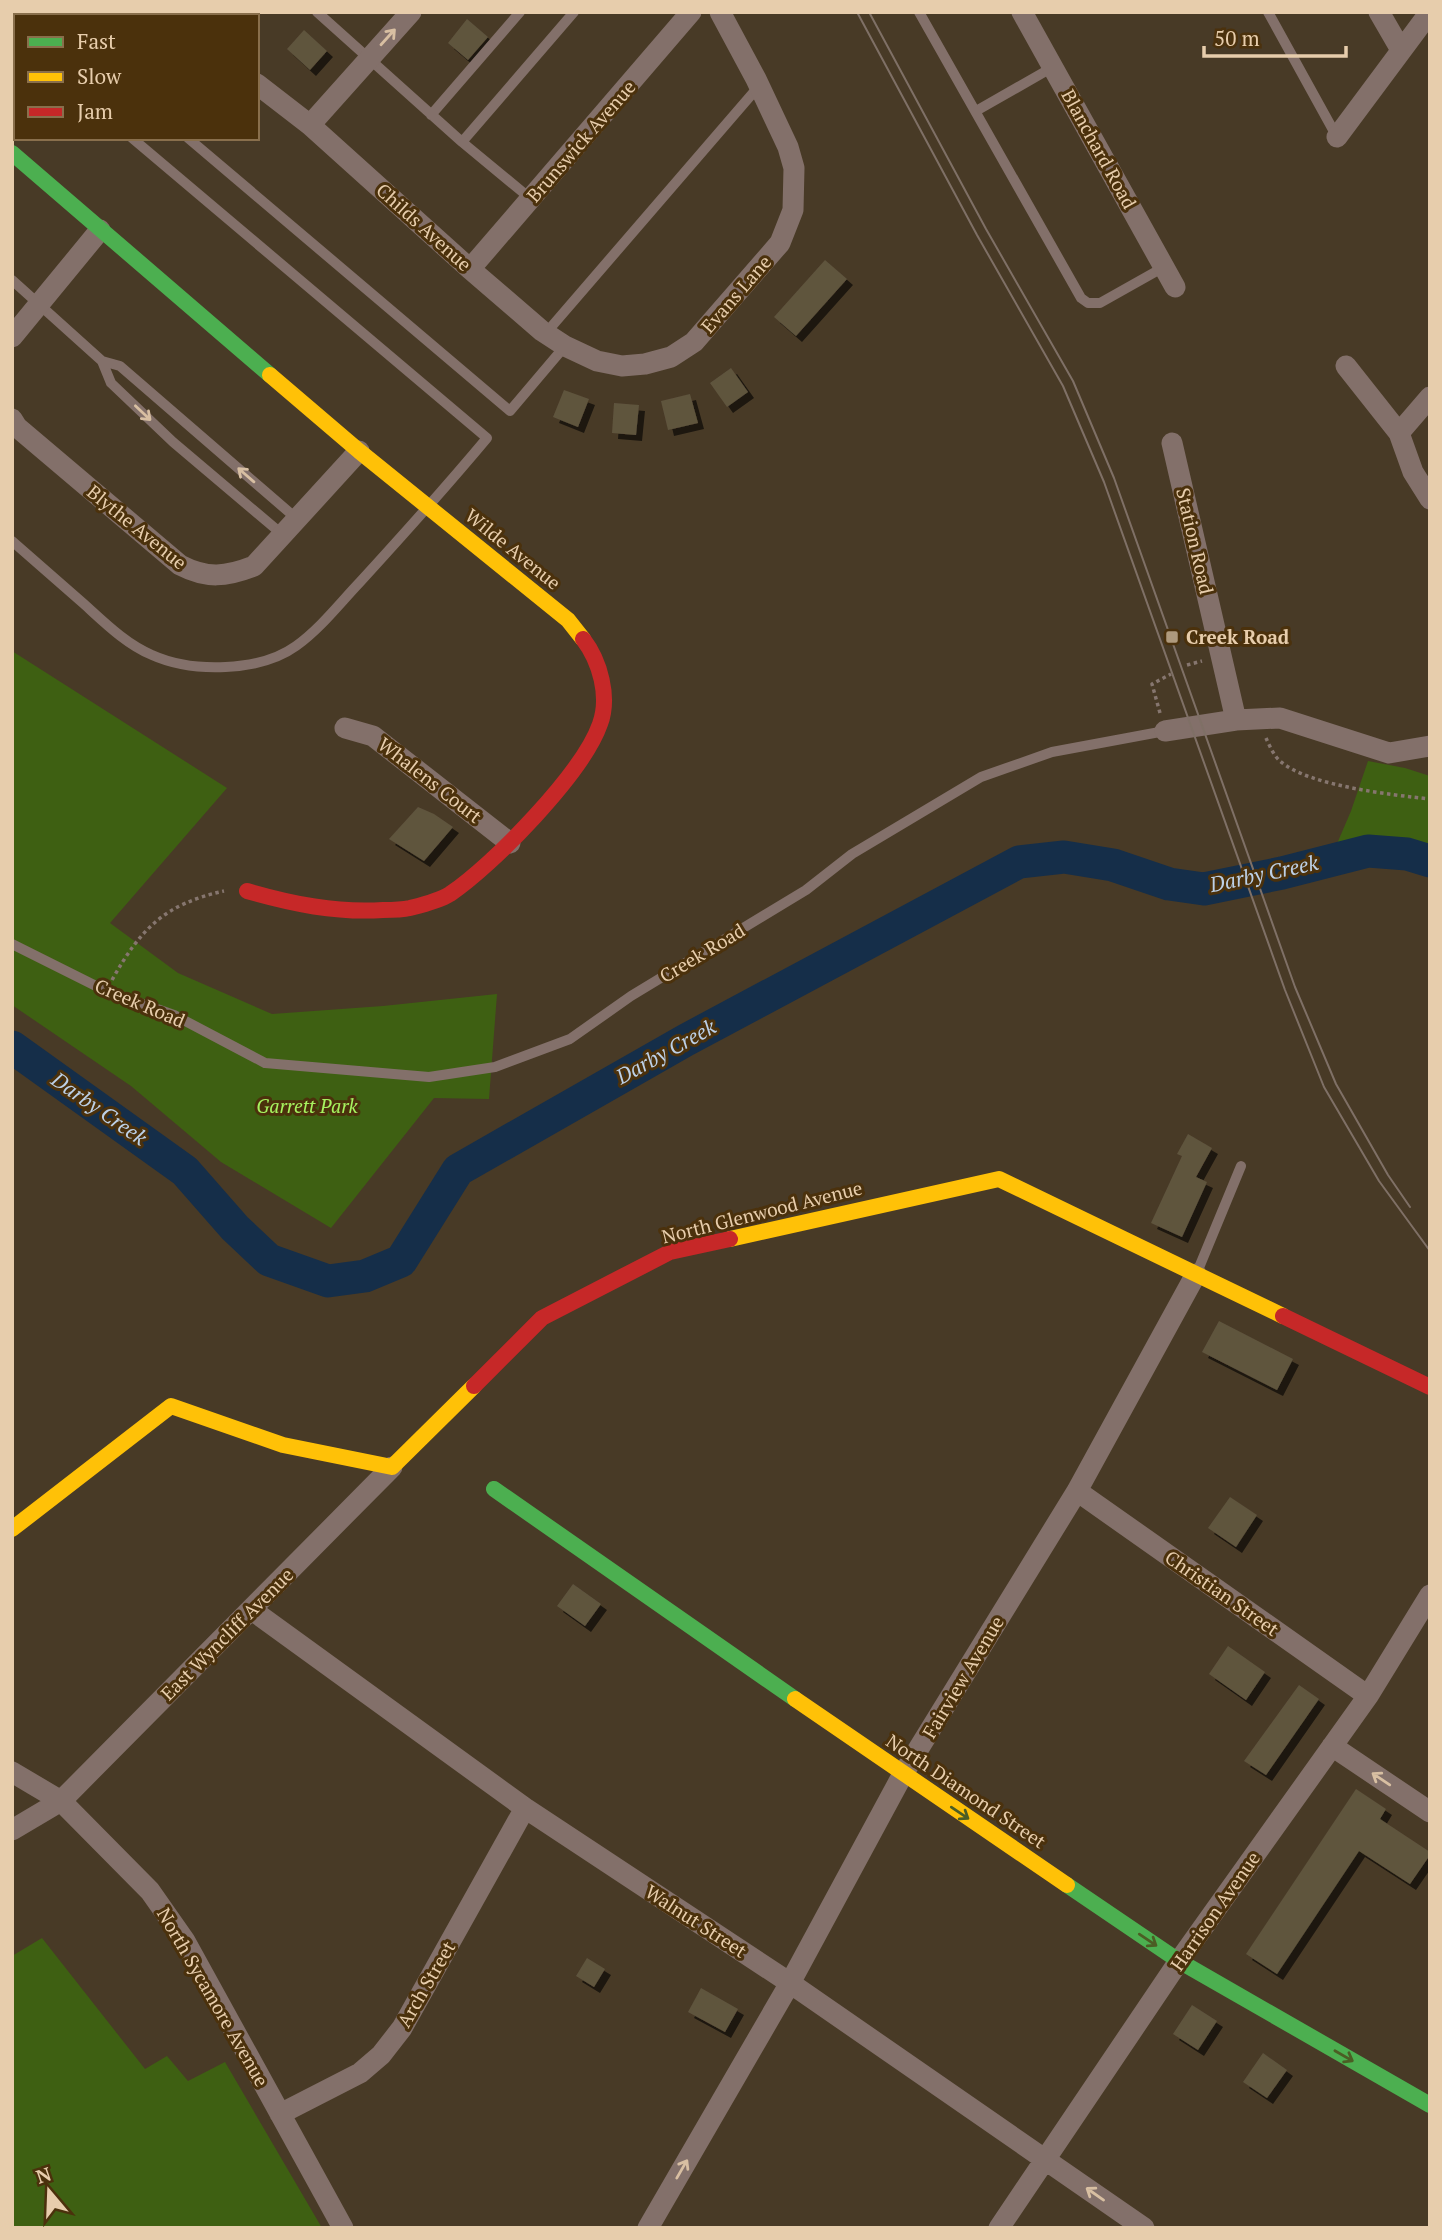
<svg xmlns="http://www.w3.org/2000/svg" width="1442" height="2240" font-family="'PT Serif',serif">
<style>
.green{fill:#3e6012}
.lines{fill:none;stroke-linecap:round;stroke-linejoin:round}
.river{stroke:#152e49;stroke-width:33}
.building{fill:#5f543e;filter:url(#shadow)}
.path{stroke:#86766f;stroke-width:3.5;stroke-dasharray:3.5 3.5;stroke-linecap:butt}
.lane{stroke:#83706a;stroke-width:10}
.street{stroke:#83706a;stroke-width:21}
.fast{stroke:#4caf50;stroke-width:16}
.slow{stroke:#ffc107;stroke-width:16}
.jam{stroke:#c62828;stroke-width:16}
.tram{stroke:#7f7066;stroke-width:2}
.oneway{stroke:#d8bfa2}
.oneway2{stroke:#4b5d24}
.poi-dot{fill:#af9a7d;stroke:#4b310c;stroke-width:2.5}
.labels{text-anchor:middle;stroke-width:6;stroke-linejoin:round;paint-order:stroke}
.street-label{font-size:19px;fill:#e7cdac;stroke:#4b310c}
.poi-label{font-size:19px;font-weight:bold;fill:#e7cdac;stroke:#4b310c;text-anchor:start}
.park-label{font-size:19px;font-style:italic;fill:#a6f35f;stroke:#4b310c}
.water-label{font-size:21px;font-style:italic;fill:#bcd0e7;stroke:#4b310c}
</style>
<defs>
<filter id="shadow"><feDropShadow dx="6" dy="6" stdDeviation="0" flood-color="#0009"/></filter>
</defs>
<rect width="100%" height="100%" fill="#483a26"/>
<path class="green" d="M12 651 227 788 110 923 178 973 272 1014 383 1006 497 994 489 1099 434 1098 331 1228 221 1162 131 1086 12 1005Z
M1368 761 1405 768 1430 776V868H1381L1330 860 1351 811Z
M42 1938 145 2069 167 2056 188 2081 225 2062 322 2228H12V1956Z"/>
<g class="lines">
<path class="river" d="M12 1047 185 1171 235 1228 269 1260 328 1281 365 1276 401 1261 458 1170 686 1040 1019 862 1064 857 1113 865 1169 884 1204 889 1282 873 1368 851 1407 854 1430 861"/>
</g>
<path class="building" d="M467 19 488 37 468 60 448 43Z
M304 30 327 51 310 70 287 49Z
M825 260 847 279 796 336 774 317Z
M731 368 748 392 727 407 710 383Z
M564 390 589 399 578 427 553 417Z
M690 394 698 423 668 430 661 401Z
M614 403 639 405 636 435 612 433Z
M418 807 434 814 453 827 424 861 389 839Z
M1188 1134 1212 1148 1196 1177 1207 1182 1182 1237 1151 1223 1182 1156 1177 1154Z
M1219 1321 1293 1359 1277 1390 1202 1352Z
M1230 1497 1257 1515 1236 1547 1208 1528Z
M573 1584 601 1604 585 1626 557 1606Z
M1228 1646 1265 1672 1246 1700 1209 1674Z
M1299 1685 1319 1699 1266 1775 1244 1761Z
M1356 1789 1386 1809 1380 1819 1430 1852V1855L1410 1884 1359 1851 1277 1974 1246 1954Z
M587 1958 605 1969 594 1987 576 1976Z
M701 1988 738 2009 725 2032 688 2012Z
M1192 2005 1217 2021 1198 2050 1173 2034Z
M1263 2053 1287 2070 1267 2098 1243 2082Z"/>
<g class="lines">
<path class="path" d="M1187 665 1202 661
M1160 713 1152 684 1171 674
M1266 738C1269 745 1274 756 1280 761 1308 786 1393 795 1430 799
M112 980C141 928 165 904 224 891"/>
<path class="lane" d="M317 12 462 142 531 199
M919 12 1081 298 1088 303H1100L1164 267
M1268 12 1337 137
M103 16 106 12
M12 39 16 42
M976 111 1053 67
M431 115 520 12
M188 138 510 411 565 346
M462 142 574 12
M12 280 102 361 111 383 173 442 283 535
M546 333 759 86
M102 361 120 366 297 519
M12 541C36 562 60 583 84 604 105 623 126 644 152 655 192 673 260 672 296 646 320 629 340 603 360 582 403 535 446 487 487 438L132 138
M12 944 106 991 174 1015 265 1063 429 1077 495 1067 570 1039 631 996 806 890 852 854 981 777 1052 752 1165 731
M1198 1270 1241 1166"/>
<path class="street" d="M166 12 170 16
M1022 12 1175 287
M1379 12 1401 50
M257 84 310 125 470 269 542 331 565 346 597 361 622 366 645 364 671 357 694 342 780 243 793 210 794 168 788 147 756 79 720 12
M310 125 411 12
M1337 137 1430 12
M470 269 691 12
M12 337 100 230
M1346 366 1399 433 1413 472 1430 499
M12 419 17 427 180 565C207 579 226 577 254 566L359 451
M1399 433 1430 397
M1172 443 1236 720
M345 728 373 736 510 843
M1165 731 1236 720 1280 718 1389 753 1430 746
M1077 1491 1368 1696
M252 1610 525 1808 790 1983 1144 2228
M1332 1746 1430 1812
M12 1772 61 1801 150 1891 185 1941 343 2228
M12 1830 61 1801 392 1467
M280 2114 360 2073 381 2055 402 2028 525 1808
M648 2228 790 1983 903 1774 1077 1491 1196 1274
M999 2228 1179 1961 1368 1696 1430 1595"/>
<path class="fast" d="M12 153 270 375
M494 1489 795 1699
M1067 1885 1179 1961 1430 2105"/>
<path class="slow" d="M270 375 359 451 568 620 583 639
M730 1239 999 1179 1283 1316
M12 1529 171 1406 283 1445 392 1467 474 1386
M795 1699 1067 1885"/>
<path class="jam" d="M247 891C292 904 336 913 383 910 392 910 401 910 410 908 422 905 439 901 450 894 493 865 583 773 600 724 610 697 600 661 583 639
M1283 1316 1430 1387
M474 1386 542 1318 670 1252 730 1239"/>
<path class="tram" d="M857 12 977 235 1063 386 1104 482 1285 990 1324 1087 1379 1181 1430 1251
M869 12 986 229 1073 381 1114 478 1295 987 1336 1084 1388 1175 1410 1207"/>
</g>
<defs><path id="oneway-shaft" d="M-6 0H5M1.5-3L5.5 0L1.5 3" fill="none" stroke-width="1.6" stroke-linecap="round" stroke-linejoin="round" transform="scale(1.75)"/></defs>
<g class="oneway">
<use href="#oneway-shaft" transform="translate(388 37) rotate(-48)"/>
<use href="#oneway-shaft" transform="translate(143 413) rotate(43)"/>
<use href="#oneway-shaft" transform="translate(246 475) rotate(-139)"/>
<use href="#oneway-shaft" transform="translate(1381 1779) rotate(-146)"/>
<use href="#oneway-shaft" transform="translate(682 2169) rotate(-60)"/>
<use href="#oneway-shaft" transform="translate(1095 2194) rotate(-145)"/>
</g>
<g class="oneway2">
<use href="#oneway-shaft" transform="translate(960 1813) rotate(34)"/>
<use href="#oneway-shaft" transform="translate(1148 1940) rotate(34)"/>
<use href="#oneway-shaft" transform="translate(1344 2056) rotate(30)"/>
</g>
<rect class="poi-dot" x="1165" y="630" width="14" height="14" rx="3.5"/>
<g class="labels">
<g class="street-label">
<text transform="translate(581 141) rotate(-49)" y="7">Brunswick Avenue</text>
<text transform="translate(1099 149) rotate(61)" y="7">Blanchard Road</text>
<text transform="translate(424 227) rotate(42)" y="7">Childs Avenue</text>
<text transform="translate(736 294) rotate(-49)" y="7">Evans Lane</text>
<text transform="translate(137 527) rotate(39)" y="7">Blythe Avenue</text>
<text transform="translate(1195 541) rotate(77)" y="7">Station Road</text>
<text transform="translate(513 549) rotate(39)" y="7">Wilde Avenue</text>
<text transform="translate(430 780) rotate(38)" y="7">Whalens Court</text>
<text transform="translate(702 953) rotate(-31)" y="7">Creek Road</text>
<text transform="translate(140 1003) rotate(23)" y="7">Creek Road</text>
<text transform="translate(762 1212) rotate(-14)" y="7">North Glenwood Avenue</text>
<text transform="translate(1222 1593) rotate(35)" y="7">Christian Street</text>
<text transform="translate(227 1634) rotate(-45)" y="7">East Wyncliff Avenue</text>
<text transform="translate(963 1677) rotate(-59)" y="7">Fairview Avenue</text>
<text transform="translate(966 1791) rotate(34)" y="7">North Diamond Street</text>
<text transform="translate(1215 1911) rotate(-55)" y="7">Harrison Avenue</text>
<text transform="translate(696 1921) rotate(33)" y="7">Walnut Street</text>
<text transform="translate(426 1984) rotate(-60)" y="7">Arch Street</text>
<text transform="translate(213 1997) rotate(60)" y="7">North Sycamore Avenue</text>
</g>
<g class="poi-label">
<text x="1186" y="644">Creek Road</text>
</g>
<g class="park-label">
<text x="307" y="1113">Garrett Park</text>
</g>
<g class="water-label">
<text transform="translate(1264 874) rotate(-12)" y="7">Darby Creek</text>
<text transform="translate(666 1052) rotate(-29)" y="7">Darby Creek</text>
<text transform="translate(99 1109) rotate(35)" y="7">Darby Creek</text>
</g>
</g>
<rect width="1442" height="2240" fill="none" stroke="#e7cdac" stroke-width="28"/>
<rect x="14" y="14" width="245" height="126" fill="#4b310c" stroke="#896f4c" stroke-width="2"/>
<rect x="28" y="37" width="35" height="10" fill="#4caf50" stroke="#896f4c" stroke-width="2"/>
<text x="77" y="49" font-size="21" fill="#e7cdac">Fast</text>
<rect x="28" y="72" width="35" height="10" fill="#ffc107" stroke="#896f4c" stroke-width="2"/>
<text x="77" y="84" font-size="21" fill="#e7cdac">Slow</text>
<rect x="28" y="107" width="35" height="10" fill="#c62828" stroke="#896f4c" stroke-width="2"/>
<text x="77" y="119" font-size="21" fill="#e7cdac">Jam</text>
<g transform="translate(49 2191) rotate(341)" stroke="#4b310c" stroke-width="5" paint-order="stroke">
<path d="M0-5L12 26L0 18L-12 26Z" fill="#e7cdac"/>
<text y="-10" font-size="19" font-weight="bold" text-anchor="middle" fill="#e7cdac">N</text>
</g>
<path d="M1204 46v10h142v-10" fill="none" stroke="#e7cdac" stroke-width="3.5"/>
<text x="1214" y="46" font-size="21" fill="#e7cdac" stroke="#4b310c" stroke-width="5" paint-order="stroke">50 m</text>
</svg>
